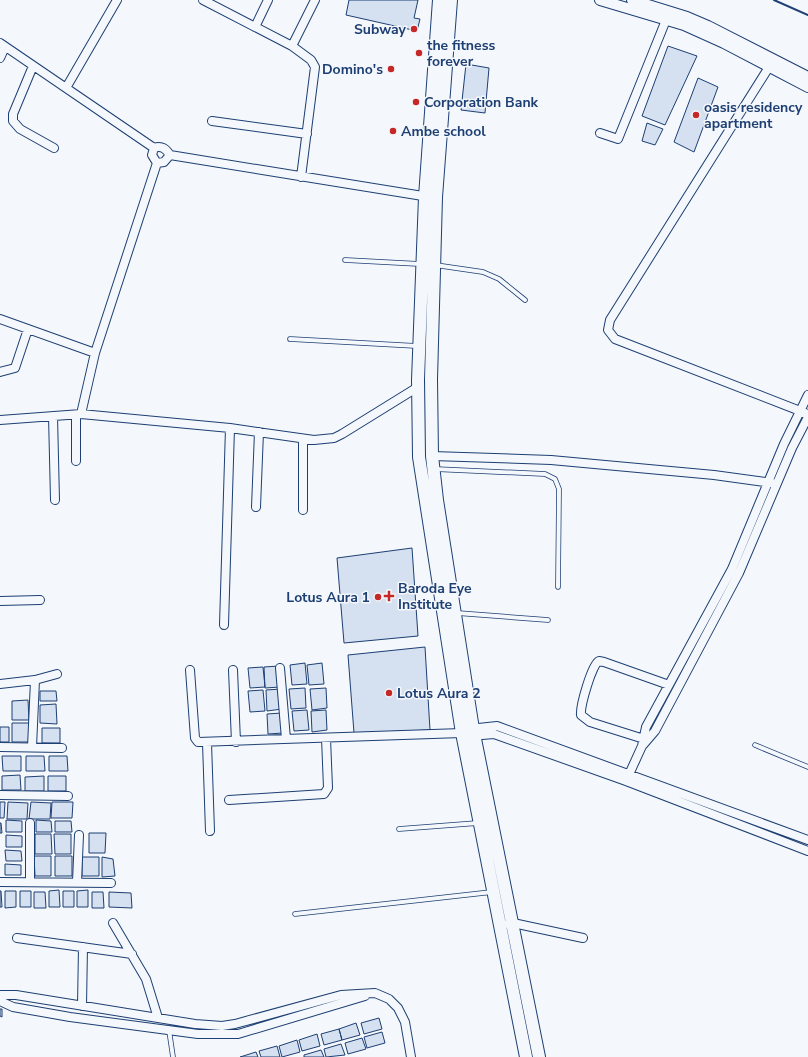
<svg xmlns="http://www.w3.org/2000/svg" width="808" height="1057" font-family="'Nunito Sans',sans-serif">
<style>
.building{fill:#d5e0f0;stroke:#1d3f73}
.lines{fill:none;stroke-linecap:round;stroke-linejoin:round}
.service-casing{stroke:#1d3f73;stroke-width:5.5}
.minor-casing{stroke:#1d3f73;stroke-width:10}
.tertiary-casing{stroke:#1d3f73;stroke-width:12}
.secondary-casing{stroke:#1d3f73;stroke-width:14}
.service{stroke:#f4f7fb;stroke-width:4}
.minor{stroke:#f4f7fb;stroke-width:8}
.tertiary{stroke:#f4f7fb;stroke-width:10}
.secondary{stroke:#f4f7fb;stroke-width:12}
.wall{stroke:#1d3f73;stroke-width:2}
.poi-dot{fill:#c62828;stroke:#f4f7fb;stroke-width:1.5}
.labels{text-anchor:middle;stroke-width:3;stroke-linejoin:round;paint-order:stroke}
.poi-label{font-size:14px;font-weight:bold;fill:#1d3f73;stroke:#f4f7fb;text-anchor:start}
</style>
<rect width="100%" height="100%" fill="#f4f7fb"/>
<path class="building" d="M349 0H418L414 18 420 19 417 31 346 15Z
M668 46 697 56 665 125 642 116Z
M466 64 489 68 485 113 461 110Z
M698 78 718 87 694 152 674 142Z
M647 123 663 129 655 145 642 141Z
M412 548 418 636 344 643 337 558Z
M425 647 430 730 354 733 348 655Z
M305 663 307 684 292 685 290 665Z
M322 663 324 684 309 685 307 665Z
M279 666 280 687 265 688 264 667Z
M263 667 265 687 250 688 248 668Z
M305 688 306 708 291 709 289 689Z
M326 688 327 708 312 710 310 689Z
M281 689 282 709 267 711 266 690Z
M263 690 265 711 250 712 248 691Z
M40 691H56L57 701H40Z
M28 700 29 720H12V701Z
M56 704 57 724 40 723V705Z
M307 710 309 730 294 731 292 711Z
M326 710 327 730 312 732 311 711Z
M282 713 283 733 268 734 267 714Z
M12 723H29L30 742H12Z
M0 727H9V742H0Z
M42 728H60V743H42Z
M2 756H21V771H3Z
M26 756H44L45 771H26Z
M49 756H67L68 771H49Z
M20 775 21 790H2V776Z
M44 776V791H25V777Z
M48 776H66V791H48Z
M0 802H5L4 818H0Z
M8 802 28 803 27 819H7Z
M31 802 51 803 50 819H29Z
M52 802H73L72 818H51Z
M6 820 22 821V832H6Z
M36 820 51 821 52 832H36Z
M55 821H71L72 832H55Z
M0 823H1L2 833H0Z
M89 833H106L105 853H89Z
M35 834H51L52 854H35Z
M54 834H71V854H55Z
M6 835 22 836V847H6Z
M5 850 21 851 22 861H6Z
M34 856H51V876H35Z
M55 856H72V876H55Z
M82 857H99V876H82Z
M102 857 113 859 115 876 102 877Z
M5 864 21 865V875H5Z
M59 890 60 907H49V891Z
M88 890V907H77V891Z
M0 891H1L2 907H0Z
M5 891H16V907L5 908Z
M20 891H31V907H20Z
M63 891H74V907H63Z
M34 892H45L46 908H34Z
M92 892H103L104 908H92Z
M109 892 131 893 132 908 109 907Z
M0 1009H2V1017L0 1016Z
M379 1018 382 1029 364 1034 361 1023Z
M356 1023 360 1035 342 1040 339 1029Z
M339 1029 342 1040 324 1045 321 1034Z
M382 1032 385 1043 367 1048 364 1037Z
M317 1034 320 1046 302 1051 299 1040Z
M362 1038 366 1049 348 1054 345 1043Z
M297 1040 300 1052 282 1057 279 1046Z
M341 1044 345 1055 326 1057 324 1049Z
M277 1046 280 1057H261L259 1051Z
M321 1050 324 1057H304V1055Z
M256 1052 258 1057H240Z"/>
<g class="lines">
<defs>
<path id="service" d="M345 260 420 264
M435 265 483 272 499 279 525 300
M290 339 417 346
M434 469 545 474 555 479 559 489 558 587
M457 613 548 620
M755 745 808 767
M399 829 478 823
M295 914 492 892
M169 1030 173 1057"/>
<path id="minor" d="M203 0 292 46 315 0
M255 27 268 0
M0 43 154 148C162 145 166 149 170 155
M292 46 311 60 315 67 301 177
M0 58 5 47
M33 66 13 114V121L20 129 54 148
M769 67 610 320 608 330 615 339 808 414
M66 88 117 0
M212 121 307 134
M600 133 618 139 666 20
M154 148 152 155 157 163
M170 155 429 197
M157 163 164 162 170 155
M0 319 95 353
M0 372 15 368 28 329
M81 414 95 353 157 163
M53 416 55 500
M0 420 81 414 230 428 314 440 334 438 342 434 418 387
M303 439V510
M432 456 551 460 714 475 772 483
M76 461V415
M256 507 259 432
M0 601 40 600
M224 625 230 428
M280 668 286 739
M190 670 195 738 198 742 462 733
M233 670 236 742
M0 684 35 680 57 674
M469 729 497 726 808 840
M470 736 494 734 626 781 808 851
M644 739 590 722 581 715C580 706 592 664 599 661L604 662 669 685
M207 743 210 831
M643 745 655 731 739 573 792 448 808 417
M0 747 62 748
M32 747 35 680
M626 781 642 746 646 727 732 569 784 444 808 395
M0 795 68 796
M229 800 324 794 328 788 326 738
M0 882 111 883
M30 882V823
M77 882 79 835
M113 923 146 979 158 1018
M508 924 513 923 583 938
M17 938 132 954
M0 995H16L195 1024 222 1026 235 1024 341 995 375 993 389 999 398 1008 405 1022 411 1057
M0 1001 13 1007 70 1017 198 1034H238L365 996
M82 1006 83 947"/>
<path id="tertiary" d="M600 0 684 25 724 43 808 87
M632 0 687 17 708 26 808 77"/>
<path id="secondary" d="M439 0 425 197 418 380 419 457 462 733 526 1057
M451 0 436 197 431 379 432 456 437 500 473 729 539 1057"/>
</defs>
<use href="#service" class="service-casing"/>
<use href="#minor" class="minor-casing"/>
<use href="#tertiary" class="tertiary-casing"/>
<use href="#secondary" class="secondary-casing"/>
<use href="#service" class="service"/>
<use href="#minor" class="minor"/>
<use href="#tertiary" class="tertiary"/>
<use href="#secondary" class="secondary"/>
<path class="wall" d="M774 0 808 15"/>
</g>
<g class="poi-dot">
<circle cx="414" cy="29" r="4"/>
<circle cx="419" cy="53" r="4"/>
<circle cx="391" cy="69" r="4"/>
<circle cx="416" cy="102" r="4"/>
<circle cx="696" cy="115" r="4"/>
<circle cx="393" cy="131" r="4"/>
<path d="M387 590h4v4h4v4h-4v4h-4v-4h-4v-4h4z"/>
<circle cx="378" cy="597" r="4"/>
<circle cx="389" cy="693" r="4"/>
</g>
<g class="labels">
<g class="poi-label">
<text x="406" y="34" text-anchor="end">Subway</text>
<text x="427" y="50">the fitness<tspan x="427" dy="16">forever</tspan></text>
<text x="383" y="74" text-anchor="end">Domino's</text>
<text x="424" y="107">Corporation Bank</text>
<text x="704" y="112">oasis residency<tspan x="704" dy="16">apartment</tspan></text>
<text x="401" y="136">Ambe school</text>
<text x="398" y="593">Baroda Eye<tspan x="398" dy="16">Institute</tspan></text>
<text x="370" y="602" text-anchor="end">Lotus Aura 1</text>
<text x="397" y="698">Lotus Aura 2</text>
</g>
</g>
</svg>
